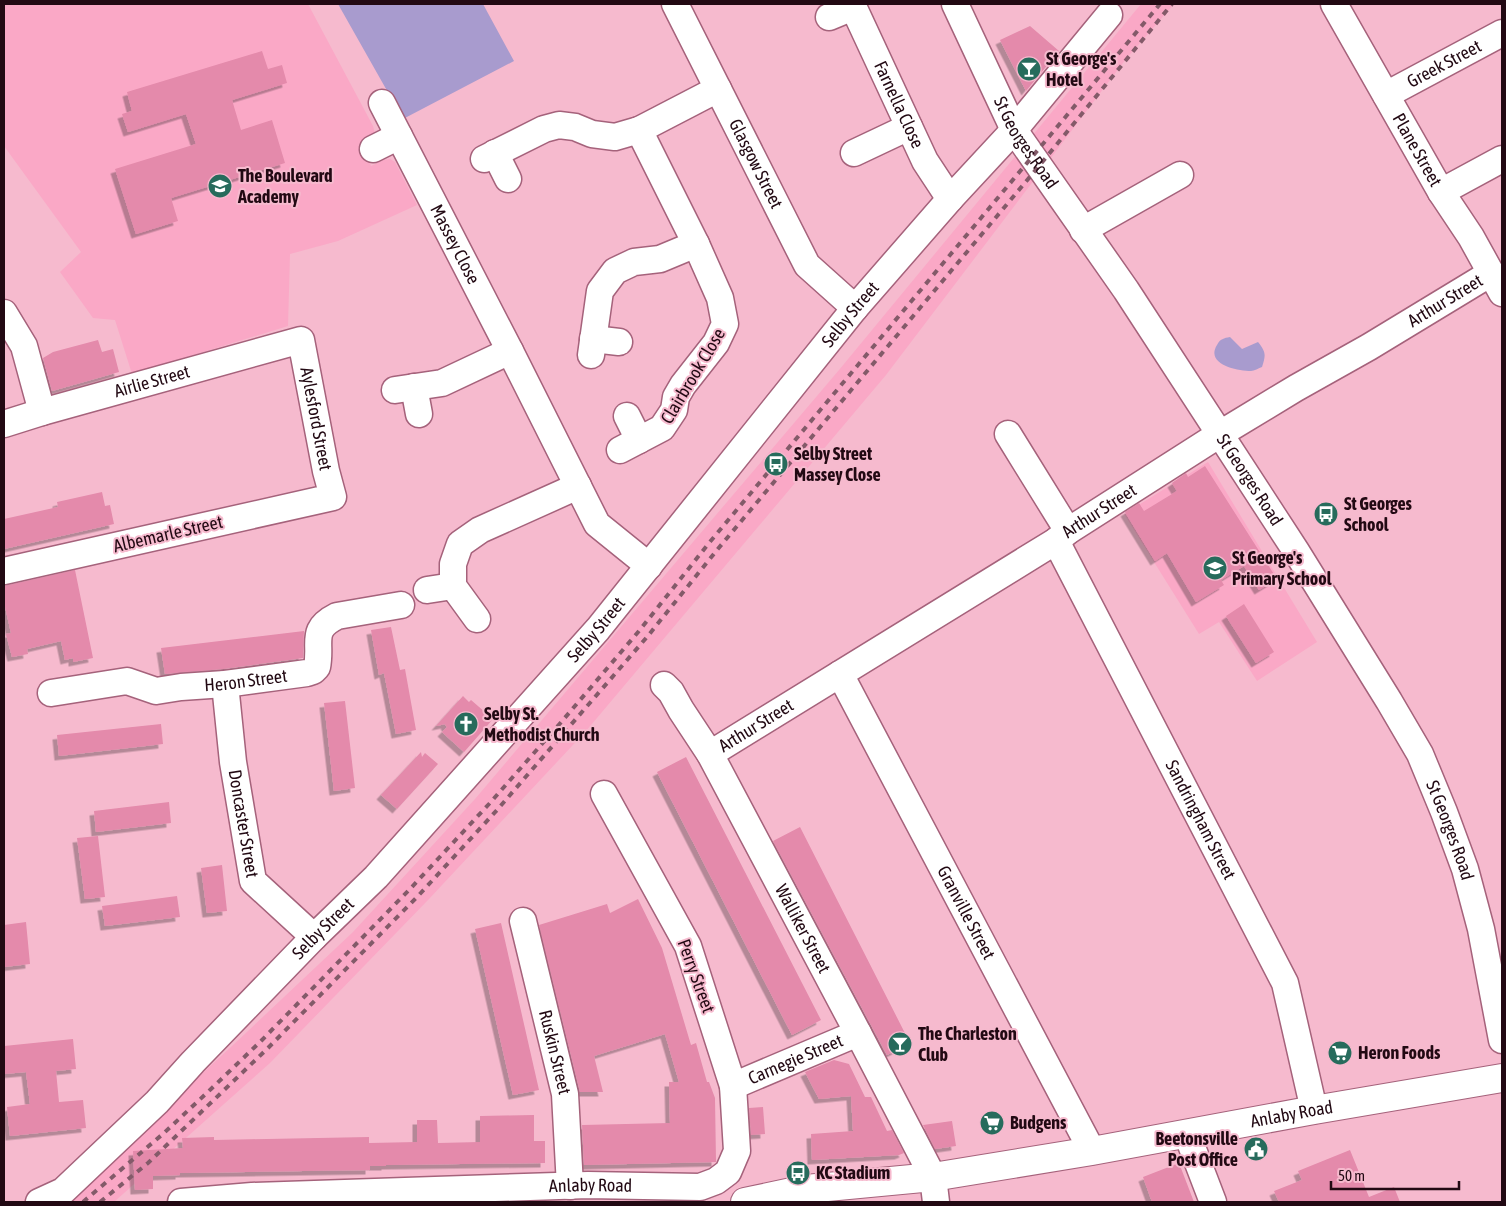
<svg xmlns="http://www.w3.org/2000/svg" width="1506" height="1206" font-family="'Asap Condensed',sans-serif">
<style>
.built{fill:#faa8c6}
.green{fill:#a89bce}
.building{fill:#e48aab;filter:url(#shadow)}
.lines{fill:none;stroke-linecap:round;stroke-linejoin:round}
.minor-casing{stroke:#a5627b;stroke-width:29}
.major-casing{stroke:#a5627b;stroke-width:30}
.minor{stroke:#fff;stroke-width:26}
.major{stroke:#fff;stroke-width:28}
.rail{stroke:#835a69;stroke-width:4;stroke-dasharray:6 6;stroke-linecap:butt}
.labels{text-anchor:middle;stroke-width:4;stroke-linejoin:round;paint-order:stroke}
.poi-label{font-size:18px;font-weight:bold;fill:#220913;stroke:#f6bace;text-anchor:start}
.street-label{font-size:18px;fill:#220913;stroke:#f6bace}
</style>
<defs>
<filter id="shadow"><feDropShadow dx="-4.5" dy="4.5" stdDeviation="0" flood-color="#0004"/></filter>
</defs>
<rect width="100%" height="100%" fill="#f6bace"/>
<path class="built" d="M4 4H308L373 126 375 134 363 144 371 166 383 160 390 159 395 162 417 205 338 241 290 254 288 326 132 374 115 320 93 318 60 272 81 252 4 146Z
M1141 4H1174L1126 59 886 375 586 731 429 899 270 1063 114 1202H63L232 1046 353 932 475 799 839 370Z
M1208 462 1317 642 1257 681 1219 622 1199 634 1124 514Z"/>
<path class="green" d="M338 4H483L514 61 403 119Z
M1230 337 1242 349 1258 342C1266 352 1266 355 1262 367 1259 368 1254 371 1251 371 1237 371 1205 364 1217 345 1220 339 1224 338 1230 337Z"/>
<path class="building" d="M1030 26 1059 51 1026 91 1000 40Z
M262 51 268 69 282 65 287 83 232 100 241 130 272 120 285 163 171 198 178 221 136 234 115 169 196 144 186 114 128 132 122 114 132 111 127 92Z
M98 340 102 352 113 349 119 372 52 391 43 358 53 352Z
M1205 466 1277 579 1259 590 1244 566 1221 580 1224 585 1196 602 1167 553 1155 561 1125 512 1139 503 1144 511 1177 491 1172 483 1186 473 1188 477Z
M102 492 105 506 110 505 114 524 4 549V519L58 507 57 502Z
M75 570 93 658 73 662V658L65 660 61 641 27 649 28 654 12 657 6 634 11 633 4 602V586Z
M1244 604 1274 652 1256 663 1226 616Z
M391 627 400 670 405 669 416 730 396 734 384 673 379 675 371 630Z
M304 631 303 658 223 669 165 674 161 648Z
M463 696 469 702 471 700 493 719 464 752 442 732 447 727 445 725 446 724 436 726Z
M345 701 355 788 334 791 324 703Z
M161 724 163 744 59 756 57 735Z
M421 752 422 757 425 753 438 764 397 809 381 795Z
M686 757 821 1020 792 1035 657 772Z
M169 802 171 823 96 832 94 811Z
M800 827 910 1043 887 1055 773 841Z
M98 836 105 897 85 899 77 838Z
M222 865 227 911 207 913 201 868Z
M177 896 180 917 105 926 102 906Z
M638 899 662 948 691 1045 696 1043 707 1082H709L715 1098 716 1162 584 1165 582 1125 670 1123 669 1082H679L665 1034 594 1056 603 1092H580L539 925 607 904 610 913Z
M26 922 30 964 4 967V925Z
M501 923 539 1090 513 1095 475 929Z
M73 1039 76 1069 56 1071 59 1102 83 1100 86 1128 10 1136 7 1107 30 1104 26 1072 4 1074V1046Z
M834 1060 849 1064 865 1097H871L887 1131 892 1130 904 1153 899 1155 812 1160 811 1134 853 1131 851 1096 819 1099 805 1072Z
M763 1107 765 1134 751 1135 749 1108Z
M534 1115V1141H545V1163L386 1165V1166H370V1170L180 1173V1175L153 1176V1189L135 1190 133 1151 183 1148 182 1138 214 1137V1140L369 1137V1143L417 1142V1120H437L438 1143 480 1142V1116Z
M952 1121 956 1146 935 1149 923 1125Z
M1350 1150 1369 1197 1394 1187 1400 1202H1279L1274 1191 1302 1180 1298 1171Z
M1179 1163 1194 1202H1152L1143 1177Z"/>
<g class="lines">
<defs>
<g id="minor">
<path id="s1" d="M675 4 807 265 855 308"/>
<path id="s2" d="M852 4 925 161 950 199"/>
<path id="s3" d="M955 4 1014 130 1126 290 1296 551 1389 701 1420 754 1444 812 1465 869 1481 929 1502 1040"/>
<path id="s4" d="M1334 4 1441 192 1471 237 1502 293"/>
<path d="M829 17 853 7"/>
<path id="s5" d="M1386 95 1502 33"/>
<path id="s6" d="M382 103 510 351 597 524 649 566"/>
<path d="M373 149 399 136"/>
<path d="M495 153 508 179"/>
<path d="M854 153 909 127"/>
<path d="M484 159 544 129 559 125 575 127 592 134 615 137 639 130 718 89"/>
<path d="M1441 192 1502 159"/>
<path d="M1083 230 1180 175"/>
<path d="M4 313 24 346 42 412"/>
<path d="M593 339 619 342"/>
<path d="M591 355 600 291 615 271 634 262 660 259 696 244"/>
<path d="M414 387 419 414"/>
<path d="M395 390 442 383 510 351"/>
<path d="M627 416 639 440"/>
<path id="s7" d="M4 424 42 412 301 340 326 471 333 497 4 571"/>
<path d="M1008 434 1068 531"/>
<path d="M620 450 662 428 674 410 676 397 683 385 716 343 725 324 720 298 696 244 639 130"/>
<path id="s8" d="M1056 541 1285 983 1314 1110"/>
<path d="M427 590 453 586"/>
<path d="M477 619 453 586V564L460 544 480 530 578 486"/>
<path id="s9" d="M840 674 1092 1151"/>
<path id="s10" d="M225 684 233 762 253 881 314 937"/>
<path id="s11" d="M664 685 671 692 681 710 710 754 858 1033 933 1177 936 1202"/>
<path id="s12" d="M51 693 127 681 156 691 181 687 225 684 307 673 313 671 317 667C322 642 309 630 337 616L401 605"/>
<path id="s13" d="M710 754 1056 541 1068 531 1220 434 1296 388 1369 347 1491 273"/>
<path id="s14" d="M523 921 565 1094 570 1186"/>
<path id="s15" d="M733 1086 858 1033"/>
<path d="M1187 1134 1213 1202"/>
<path id="s16" d="M39 1202 63 1191 157 1102 193 1062 314 937 376 877 598 629 855 308 950 199 1014 130 1109 15"/>
<path id="s17" d="M181 1202 252 1196 588 1185 700 1187 716 1181 728 1172 737 1151 733 1086 688 946 604 794"/>
</g>
<g id="major">
<path id="s18" d="M745 1202 806 1189 933 1177 982 1169 1092 1151 1314 1110 1502 1078"/>
</g>
</defs>
<use href="#minor" class="minor-casing"/>
<use href="#major" class="major-casing"/>
<use href="#minor" class="minor"/>
<use href="#major" class="major"/>
<path class="rail" d="M83 1202 164 1133 211 1089 261 1041 410 889 489 804 563 720 639 631 709 543 1160 4
M100 1202 148 1163 268 1048 418 896 497 810 647 637 717 550 1039 166 1172 4"/>
</g>
<defs>
<symbol id="bar-disc" viewBox="-11 -11 22 22"><circle r="9.5" fill="#276b5c" stroke="#f6bace"/><path d="M-6-5H6L.8 .8V4.5H3.5V6h-7V4.5H-.8V.8Z" fill="#fff"/></symbol>
<symbol id="school-disc" viewBox="-11 -11 22 22"><circle r="9.5" fill="#276b5c" stroke="#f6bace"/><path d="M0-5L7-2L0 1L-7-2ZM-4 1L0 2.5L4 1V4Q0 6-4 4Z" fill="#fff"/></symbol>
<symbol id="bus-disc" viewBox="-11 -11 22 22"><circle r="9.5" fill="#276b5c" stroke="#f6bace"/><path d="M-5-6H5V4H4V6H2V4H-2V6H-4V4H-5ZM-3.5-4V0h7V-4ZM-3.5 1.2v1.5H-2V1.2ZM2 1.2v1.5H3.5V1.2Z" fill="#fff"/></symbol>
<symbol id="church-disc" viewBox="-11 -11 22 22"><circle r="9.5" fill="#276b5c" stroke="#f6bace"/><path d="M-1.2-6h2.4v3.5h3.3v2.4h-3.3V6h-2.4V-.1h-3.3v-2.4h3.3Z" fill="#fff"/></symbol>
<symbol id="supermarket-disc" viewBox="-11 -11 22 22"><circle r="9.5" fill="#276b5c" stroke="#f6bace"/><path d="M-6-5.5h2.5l.6 2H6L4.5 2H-2.5L-4.4-4H-6ZM-1.5 3.2a1.3 1.3 0 1 0 .1 0ZM3 3.2a1.3 1.3 0 1 0 .1 0Z" fill="#fff"/></symbol>
<symbol id="civic-disc" viewBox="-11 -11 22 22"><circle r="9.5" fill="#276b5c" stroke="#f6bace"/><path d="M-.6-6.5H3V-4.5H.6V-3L4-1V1h2V6H-6V1h2V-1L-.6-3ZM-1.2 2.5V6h2.4V2.5Z" fill="#fff"/></symbol>
</defs>
<g fill-rule="evenodd">
<use href="#bar-disc" x="1015" y="55" width="28" height="28"/>
<use href="#school-disc" x="206" y="172" width="28" height="28"/>
<use href="#bus-disc" x="762" y="450" width="28" height="28"/>
<use href="#bus-disc" x="1312" y="500" width="28" height="28"/>
<use href="#school-disc" x="1201" y="554" width="28" height="28"/>
<use href="#church-disc" x="452" y="710" width="28" height="28"/>
<use href="#bar-disc" x="886" y="1030" width="28" height="28"/>
<use href="#supermarket-disc" x="1326" y="1039" width="28" height="28"/>
<use href="#supermarket-disc" x="978" y="1109" width="28" height="28"/>
<use href="#civic-disc" x="1242" y="1135" width="28" height="28"/>
<use href="#bus-disc" x="784" y="1159" width="28" height="28"/>
</g>
<g class="labels">
<g class="poi-label">
<text x="1046" y="65">St George's<tspan x="1046" dy="21">Hotel</tspan></text>
<text x="238" y="182">The Boulevard<tspan x="238" dy="21">Academy</tspan></text>
<text x="794" y="460">Selby Street<tspan x="794" dy="21">Massey Close</tspan></text>
<text x="1344" y="510">St Georges<tspan x="1344" dy="21">School</tspan></text>
<text x="1232" y="564">St George's<tspan x="1232" dy="21">Primary School</tspan></text>
<text x="484" y="720">Selby St.<tspan x="484" dy="21">Methodist Church</tspan></text>
<text x="918" y="1040">The Charleston<tspan x="918" dy="21">Club</tspan></text>
<text x="1358" y="1059">Heron Foods</text>
<text x="1010" y="1129">Budgens</text>
<text x="1238" y="1145" text-anchor="end">Beetonsville<tspan x="1238" dy="21">Post Office</tspan></text>
<text x="816" y="1179">KC Stadium</text>
</g>
<g class="street-label">
<text dy="6" stroke="none"><textPath href="#s5" startOffset="66">Greek Street</textPath></text>
<text dy="6" stroke="none"><textPath href="#s2" startOffset="111">Farnella Close</textPath></text>
<text dy="6" stroke="none"><textPath href="#s3" startOffset="156">St Georges Road</textPath></text>
<text dy="6" stroke="none"><textPath href="#s4" startOffset="168">Plane Street</textPath></text>
<text dy="6" stroke="none"><textPath href="#s1" startOffset="179">Glasgow Street</textPath></text>
<text dy="6" stroke="none"><textPath href="#s6" startOffset="159">Massey Close</textPath></text>
<text dy="6" stroke="none"><textPath href="#s13" startOffset="864">Arthur Street</textPath></text>
<text dy="6" stroke="none"><textPath href="#s16" startOffset="1206">Selby Street</textPath></text>
<text transform="translate(693 376) rotate(-59)" y="6">Clairbrook Close</text>
<text dy="6" stroke="none"><textPath href="#s7" startOffset="154">Airlie Street</textPath></text>
<text dy="6" stroke="none"><textPath href="#s7" startOffset="389">Aylesford Street</textPath></text>
<text dy="6" stroke="none"><textPath href="#s3" startOffset="561">St Georges Road</textPath></text>
<text dy="6" stroke="none"><textPath href="#s13" startOffset="459">Arthur Street</textPath></text>
<text transform="translate(168 534) rotate(-13)" y="6">Albemarle Street</text>
<text dy="6" stroke="none"><textPath href="#s16" startOffset="801">Selby Street</textPath></text>
<text dy="6" stroke="none"><textPath href="#s12" startOffset="198">Heron Street</textPath></text>
<text dy="6" stroke="none"><textPath href="#s13" startOffset="54">Arthur Street</textPath></text>
<text dy="6" stroke="none"><textPath href="#s8" startOffset="314">Sandringham Street</textPath></text>
<text dy="6" stroke="none"><textPath href="#s10" startOffset="141">Doncaster Street</textPath></text>
<text dy="6" stroke="none"><textPath href="#s3" startOffset="966">St Georges Road</textPath></text>
<text dy="6" stroke="none"><textPath href="#s9" startOffset="270">Granville Street</textPath></text>
<text dy="6" stroke="none"><textPath href="#s11" startOffset="281">Walliker Street</textPath></text>
<text dy="6" stroke="none"><textPath href="#s16" startOffset="396">Selby Street</textPath></text>
<text transform="translate(696 976) rotate(70)" y="6">Perry Street</text>
<text dy="6" stroke="none"><textPath href="#s14" startOffset="135">Ruskin Street</textPath></text>
<text dy="6" stroke="none"><textPath href="#s15" startOffset="68">Carnegie Street</textPath></text>
<text dy="6" stroke="none"><textPath href="#s18" startOffset="554">Anlaby Road</textPath></text>
<text dy="6" stroke="none"><textPath href="#s17" startOffset="410">Anlaby Road</textPath></text>
</g>
</g>
<rect width="1506" height="1206" fill="none" stroke="#220913" stroke-width="10"/>
<path d="M1331 1181v8h128v-8" fill="none" stroke="#220913" stroke-width="2.5"/>
<text x="1338" y="1181" font-size="15" fill="#220913" stroke="#f6bace" stroke-width="4" paint-order="stroke">50 m</text>
</svg>
